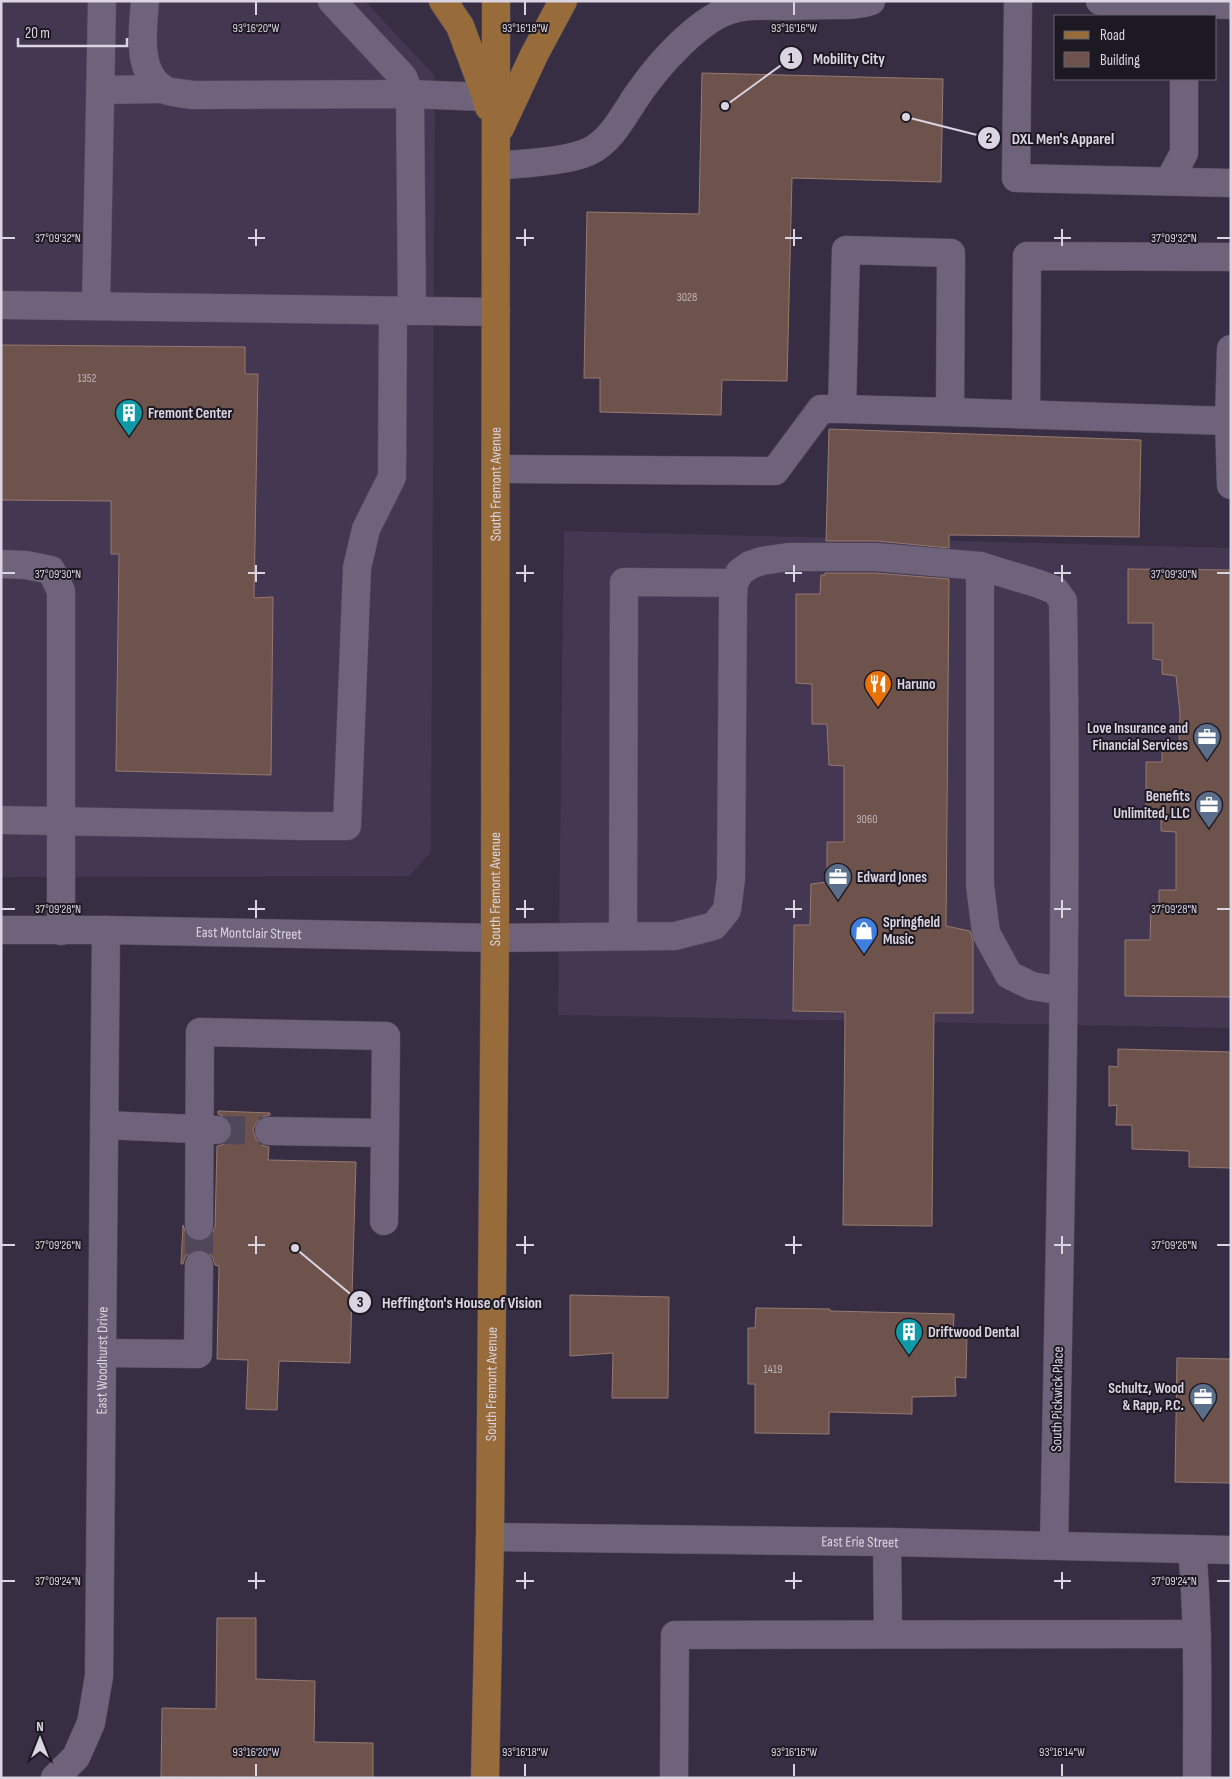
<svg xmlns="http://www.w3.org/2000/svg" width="1232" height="1779" font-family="'Sofia Sans Condensed',sans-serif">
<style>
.built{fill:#443752}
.building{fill:#6e534c;stroke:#967971}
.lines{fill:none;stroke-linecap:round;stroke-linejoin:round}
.minor-tunnel{stroke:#50475b;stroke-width:28;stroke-dasharray:28 14;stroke-linecap:butt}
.minor-casing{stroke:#544b5d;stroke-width:29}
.major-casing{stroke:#544b5d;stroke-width:29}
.minor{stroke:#6e637a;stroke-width:28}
.major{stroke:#976b3a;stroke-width:28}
.ticks{fill:none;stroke:#dbd4e2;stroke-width:2}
.labels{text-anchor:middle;stroke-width:4;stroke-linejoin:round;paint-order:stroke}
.number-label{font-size:12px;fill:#c0b4bc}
.poi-label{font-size:15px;font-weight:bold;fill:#dbd4e2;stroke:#1d1922;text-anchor:start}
.street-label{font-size:15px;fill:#dbd4e2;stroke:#1d1922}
.ticks-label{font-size:12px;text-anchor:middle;fill:#dbd4e2;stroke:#1d1922;stroke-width:4;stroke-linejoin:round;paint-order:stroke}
.leader{fill:none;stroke:#dbd4e2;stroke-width:2}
.callout-dot{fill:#dbd4e2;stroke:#1d1922;stroke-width:2}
.mark-label{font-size:15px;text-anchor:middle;font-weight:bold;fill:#111}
.callout-label{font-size:16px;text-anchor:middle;font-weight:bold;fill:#dbd4e2;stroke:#1d1922;stroke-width:4;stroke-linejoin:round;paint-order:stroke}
</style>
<rect width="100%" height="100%" fill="#382e43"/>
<path class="built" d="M1 1H365L435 76 431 852 409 876 1 877Z
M564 531 1231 548V1028L558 1015Z"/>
<path class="building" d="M702 73 943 79 941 182 792 178 787 381 722 380 721 415 600 412V378H584L587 212 699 214Z
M1 345 245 347V374H258L254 598 273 597 271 775 116 771 119 554H111V501L1 500Z
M829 429 1141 440 1139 537 949 535V548L877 541H826Z
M1128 569 1231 570V997L1125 996V940H1150L1151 906 1159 905V890H1176V832L1161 831V815H1146V762H1162V745H1179L1180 713 1176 676 1162 674V660L1153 659V623H1128Z
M825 573H875L949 579 946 926 970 931 973 941V1013H934L932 1226 843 1225 845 1012 793 1011 794 925H810L811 884 827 882V842H844V766L829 765 827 724H812V684L796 683V594H820L821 575H825Z
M1118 1049 1231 1052V1168L1189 1167V1151L1132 1149V1125H1116L1117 1105 1109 1106V1066L1118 1067Z
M218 1111 270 1113V1115L262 1117 256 1123 253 1130 256 1139 261 1145 269 1147 268 1160 356 1162 350 1363 279 1361 277 1410 246 1409 248 1360 217 1359 219 1266 215 1265 213 1258 207 1252 200 1249 191 1252 185 1257 183 1264H181L183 1225 186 1234 191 1239 198 1242 207 1239 212 1234 215 1227 217 1146 225 1144 230 1139 233 1130 231 1122 225 1117 218 1114Z
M570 1295 669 1297 668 1398H612L613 1353 570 1356Z
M756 1308 830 1309V1311L954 1314 953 1334H967L966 1378 955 1377 956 1396 912 1397V1414L829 1412V1434L755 1433V1384H748V1328H755Z
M1177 1358 1231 1359V1483L1175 1482Z
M217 1618H256V1679L315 1681 314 1742 373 1743V1778L161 1777 162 1708 216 1709Z"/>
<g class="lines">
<path class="minor-tunnel" d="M217 1130 269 1131
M199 1226V1265"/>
<defs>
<g id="minor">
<path d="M145 1C143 28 136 71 162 88 168 93 183 93 192 95L410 94 485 97"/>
<path d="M332 1 403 77 410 94 412 311"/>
<path d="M1018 1 1016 178 1231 183"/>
<path d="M1100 1 1231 5"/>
<path d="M101 90 162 89"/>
<path d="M497 166C524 163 567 162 590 151 614 139 626 110 641 90 660 63 696 23 727 11 744 4 762 6 780 6 799 6 818 5 837 5 848 5 860 5 871 1"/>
<path d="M1169 181 1184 153V79"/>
<path d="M1 305 496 312"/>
<path d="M96 306 102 1"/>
<path d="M950 412 1229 421 1231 349"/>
<path d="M1026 414 1027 256 1231 257"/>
<path d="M1229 421 1231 485"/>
<path d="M496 469 775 471 821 409H842L846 250 951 253 950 412 842 409"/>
<path d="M1 564 26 565 51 570 61 591V931"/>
<path d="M980 566V885L986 933 1009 975 1032 986 1063 991"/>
<path d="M1 820 304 826H347L357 568 366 529 392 477 393 311"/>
<path id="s1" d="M1 930H106L495 938 675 936 714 926 727 910 731 879 733 598 734 583 740 572 750 565 762 561 788 557H876L980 566 1036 583 1055 590 1063 601C1068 916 1060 1231 1054 1545"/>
<path d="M623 936 624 582 734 583"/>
<path d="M104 1125 217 1130"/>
<path d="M269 1131 385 1133 384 1221"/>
<path d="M199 1226 200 1032 386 1036 385 1133"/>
<path d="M102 1353 198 1354 199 1265"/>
<path id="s2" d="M490 1537 887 1542 1231 1550"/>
<path d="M887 1542 888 1634"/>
<path d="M1192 1549C1199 1625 1197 1701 1197 1778"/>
<path id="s3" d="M55 1778 76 1757 91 1723 99 1676 106 930"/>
<path d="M674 1778 675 1635 1197 1634"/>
</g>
<g id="major">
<path d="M443 1 460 26 482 85 489 107"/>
<path d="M500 128 534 55 563 1"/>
<path id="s4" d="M485 1778 490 1537 495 938 496 1"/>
</g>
</defs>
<use href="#minor" class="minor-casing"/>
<use href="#major" class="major-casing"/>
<use href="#minor" class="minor"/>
<use href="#major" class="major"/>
</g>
<path class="ticks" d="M256 2V15M525 2V15M794 2V15M256 229V246M525 229V246M794 229V246M1062 229V246M2 238H15M248 238H265M516 238H534M785 238H802M1054 238H1071M1217 238H1230M256 565V582M525 565V582M794 565V582M1062 565V582M2 573H15M248 573H265M516 573H534M785 573H802M1054 573H1071M1217 573H1230M256 900V918M525 900V918M794 900V918M1062 900V918M2 909H15M248 909H265M516 909H534M785 909H802M1054 909H1071M1217 909H1230M256 1236V1254M525 1236V1254M794 1236V1254M1062 1236V1254M2 1245H15M248 1245H265M516 1245H534M785 1245H802M1054 1245H1071M1217 1245H1230M256 1572V1589M525 1572V1589M794 1572V1589M1062 1572V1589M2 1581H15M248 1581H265M516 1581H534M785 1581H802M1054 1581H1071M1217 1581H1230M256 1764V1776M525 1764V1776M794 1764V1776M1062 1764V1776"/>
<defs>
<symbol id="building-pin" viewBox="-11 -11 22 30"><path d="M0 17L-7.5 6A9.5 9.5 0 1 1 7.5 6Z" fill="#0f9aa8" stroke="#1d1922"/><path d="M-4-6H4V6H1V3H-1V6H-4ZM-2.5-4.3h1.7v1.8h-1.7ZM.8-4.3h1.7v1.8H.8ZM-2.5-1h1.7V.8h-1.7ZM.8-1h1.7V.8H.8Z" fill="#fff"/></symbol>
<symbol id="restaurant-pin" viewBox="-11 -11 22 30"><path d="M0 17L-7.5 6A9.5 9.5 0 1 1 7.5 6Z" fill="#e8710a" stroke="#1d1922"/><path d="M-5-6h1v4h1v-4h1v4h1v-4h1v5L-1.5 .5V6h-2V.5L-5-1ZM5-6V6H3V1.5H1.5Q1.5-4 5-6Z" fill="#fff"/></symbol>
<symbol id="office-pin" viewBox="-11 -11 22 30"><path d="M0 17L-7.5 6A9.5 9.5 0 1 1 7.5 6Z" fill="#5c6f8a" stroke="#1d1922"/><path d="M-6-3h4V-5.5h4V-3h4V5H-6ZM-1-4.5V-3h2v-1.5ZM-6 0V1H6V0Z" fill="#fff"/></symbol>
<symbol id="shop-pin" viewBox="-11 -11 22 30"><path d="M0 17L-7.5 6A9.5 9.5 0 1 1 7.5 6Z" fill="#3f7fe0" stroke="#1d1922"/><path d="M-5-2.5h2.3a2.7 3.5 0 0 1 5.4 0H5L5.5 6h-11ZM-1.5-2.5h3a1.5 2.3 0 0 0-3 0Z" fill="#fff"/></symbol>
</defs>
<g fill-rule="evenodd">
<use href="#building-pin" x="113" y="397" width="32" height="43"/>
<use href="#restaurant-pin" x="862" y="668" width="32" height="43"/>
<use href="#office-pin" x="1191" y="721" width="32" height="43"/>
<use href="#office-pin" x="1193" y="789" width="32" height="43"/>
<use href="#office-pin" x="822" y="861" width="32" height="43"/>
<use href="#shop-pin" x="848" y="915" width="32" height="43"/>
<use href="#building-pin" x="893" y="1316" width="32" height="43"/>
<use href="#office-pin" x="1187" y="1381" width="32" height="43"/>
</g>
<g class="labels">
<g class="number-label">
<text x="687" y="301">3028</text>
<text x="87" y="382">1352</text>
<text x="867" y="823">3060</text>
<text x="773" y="1373">1419</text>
</g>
<g class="poi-label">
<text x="148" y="418">Fremont Center</text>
<text x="897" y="689">Haruno</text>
<text x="1188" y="733" text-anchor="end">Love Insurance and<tspan x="1188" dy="17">Financial Services</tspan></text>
<text x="1190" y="801" text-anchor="end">Benefits<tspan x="1190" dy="17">Unlimited, LLC</tspan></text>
<text x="857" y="882">Edward Jones</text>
<text x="883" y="927">Springfield<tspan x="883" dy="17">Music</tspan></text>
<text x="928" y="1337">Driftwood Dental</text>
<text x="1184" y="1393" text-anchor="end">Schultz, Wood<tspan x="1184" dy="17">&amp; Rapp, P.C.</tspan></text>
</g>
<g class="street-label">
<text dy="5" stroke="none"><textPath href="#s4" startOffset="1294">South Fremont Avenue</textPath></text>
<text dy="5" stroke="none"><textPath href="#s4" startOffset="889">South Fremont Avenue</textPath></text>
<text dy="5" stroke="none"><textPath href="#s1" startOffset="248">East Montclair Street</textPath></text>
<text dy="5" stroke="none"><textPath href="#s3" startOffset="430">East Woodhurst Drive</textPath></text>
<text dy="5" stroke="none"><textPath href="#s4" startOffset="394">South Fremont Avenue</textPath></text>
<text transform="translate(1057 1399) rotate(-89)" y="5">South Pickwick Place</text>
<text dy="5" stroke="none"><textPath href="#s2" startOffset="370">East Erie Street</textPath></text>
</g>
</g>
<g class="ticks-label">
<text x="256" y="32">93°16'20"W</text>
<text x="525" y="32">93°16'18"W</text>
<text x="794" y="32">93°16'16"W</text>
<text x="58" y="242">37°09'32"N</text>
<text x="1174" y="242">37°09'32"N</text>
<text x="58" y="578">37°09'30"N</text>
<text x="1174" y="578">37°09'30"N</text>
<text x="58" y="913">37°09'28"N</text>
<text x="1174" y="913">37°09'28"N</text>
<text x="58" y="1249">37°09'26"N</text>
<text x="1174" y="1249">37°09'26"N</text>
<text x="58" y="1585">37°09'24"N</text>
<text x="1174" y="1585">37°09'24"N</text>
<text x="256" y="1756">93°16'20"W</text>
<text x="525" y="1756">93°16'18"W</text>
<text x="794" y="1756">93°16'16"W</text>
<text x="1062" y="1756">93°16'14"W</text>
</g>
<path class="leader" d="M725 106L791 58M906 117L989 138M295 1248L360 1302"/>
<g class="callout-dot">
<circle cx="725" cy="106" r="5"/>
<circle cx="906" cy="117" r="5"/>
<circle cx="295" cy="1248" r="5"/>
<circle cx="791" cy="58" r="12"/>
<circle cx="989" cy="138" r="12"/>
<circle cx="360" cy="1302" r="12"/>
</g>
<g class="mark-label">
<text x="791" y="63">1</text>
<text x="989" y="143">2</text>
<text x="360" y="1307">3</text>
</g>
<g class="callout-label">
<text x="849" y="64">Mobility City</text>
<text x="1063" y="144">DXL Men's Apparel</text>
<text x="462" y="1308">Heffington's House of Vision</text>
</g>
<rect width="1232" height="1779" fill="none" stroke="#dbd4e2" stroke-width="5"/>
<rect x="1054" y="15" width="162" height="65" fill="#1d1922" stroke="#69646f"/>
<rect x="1064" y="31" width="25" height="8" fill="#976b3a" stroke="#69646f"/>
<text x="1100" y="40" font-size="15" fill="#dbd4e2">Road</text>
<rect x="1064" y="52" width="25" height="15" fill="#6e534c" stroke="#69646f"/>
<text x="1100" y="65" font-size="15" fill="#dbd4e2">Building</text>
<g transform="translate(40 1739)" stroke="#1d1922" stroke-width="4" paint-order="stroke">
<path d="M0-4L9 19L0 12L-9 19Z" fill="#dbd4e2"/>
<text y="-8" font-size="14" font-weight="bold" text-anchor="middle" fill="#dbd4e2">N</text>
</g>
<path d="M18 38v8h109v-8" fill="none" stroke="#dbd4e2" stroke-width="2.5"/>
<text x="25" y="38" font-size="15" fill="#dbd4e2" stroke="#1d1922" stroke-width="4" paint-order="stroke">20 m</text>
</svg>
